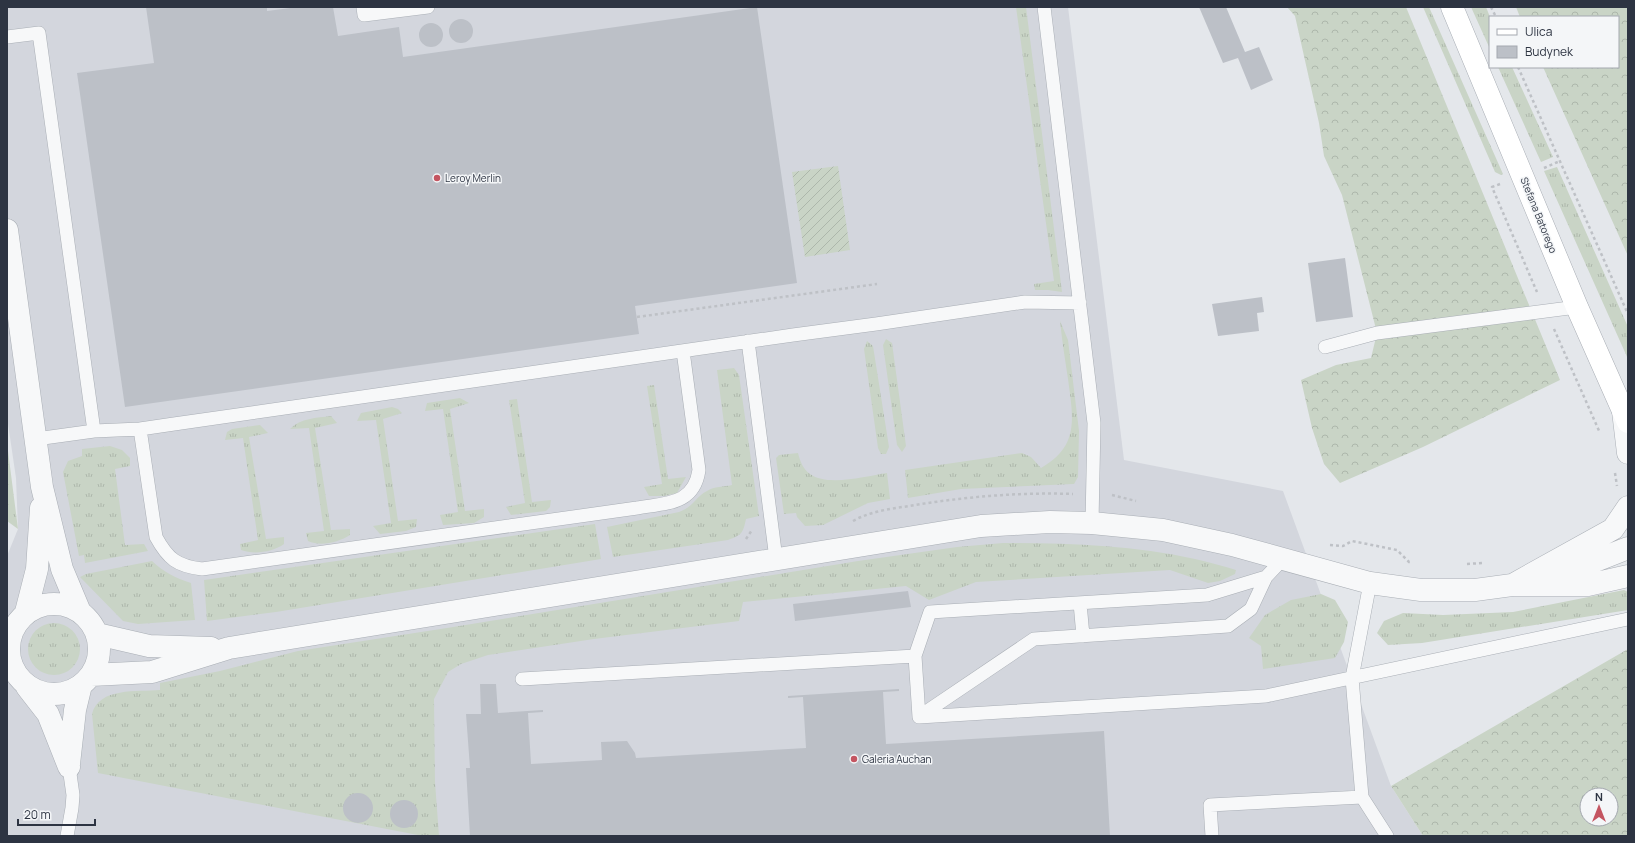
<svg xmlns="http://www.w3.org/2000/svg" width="1635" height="843" font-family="Manrope,sans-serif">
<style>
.built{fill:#d3d6dd}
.grass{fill:url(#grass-tufts)}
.forest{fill:url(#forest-crowns);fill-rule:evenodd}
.garden{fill:url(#garden-furrows)}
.building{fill:#bcc0c7}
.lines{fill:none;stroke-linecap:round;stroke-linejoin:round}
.lane-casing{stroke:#a9aeb5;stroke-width:14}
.street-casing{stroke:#a9aeb5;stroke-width:23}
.secondary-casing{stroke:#a9aeb5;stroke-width:23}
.path{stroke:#bec1c6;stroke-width:2.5;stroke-dasharray:3 3;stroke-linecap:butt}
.lane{stroke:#f7f8f9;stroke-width:13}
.street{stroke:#f7f8f9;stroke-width:22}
.secondary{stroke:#fff;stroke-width:22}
.poi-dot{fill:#c45561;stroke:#f4f6f8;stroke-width:1.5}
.labels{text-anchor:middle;stroke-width:3;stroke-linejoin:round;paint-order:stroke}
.poi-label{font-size:10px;fill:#2d3442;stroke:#f4f6f8;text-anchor:start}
.street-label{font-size:10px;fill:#2d3442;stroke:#f4f6f8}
</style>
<defs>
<pattern id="grass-tufts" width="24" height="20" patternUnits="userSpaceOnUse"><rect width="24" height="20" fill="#c9d4c6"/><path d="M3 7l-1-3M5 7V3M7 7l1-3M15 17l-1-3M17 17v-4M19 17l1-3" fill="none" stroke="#adb7ab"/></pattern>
<pattern id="forest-crowns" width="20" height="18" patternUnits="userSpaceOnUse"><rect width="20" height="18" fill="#c9d4c6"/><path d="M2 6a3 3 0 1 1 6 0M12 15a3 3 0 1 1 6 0" fill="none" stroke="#adb7ab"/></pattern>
<pattern id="garden-furrows" width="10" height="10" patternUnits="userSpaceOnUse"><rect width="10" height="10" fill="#c9d4c6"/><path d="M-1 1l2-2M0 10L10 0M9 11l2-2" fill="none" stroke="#adb7ab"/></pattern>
</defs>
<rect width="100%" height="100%" fill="#e4e7eb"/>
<path class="built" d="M7 7H1068L1124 460 1283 491 1391 786 1423 836H7V556L18 529 16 478 7 417Z"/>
<path class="grass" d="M1016 7H1026L1062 292 1048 290H1035L1034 284 1054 281Z
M1423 7H1429L1503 174 1501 175 1495 172Z
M1471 7H1486L1490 17V49Z
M1498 67H1512L1553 157 1541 162Z
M1557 167 1628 327V359L1544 171Z
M1060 321 1068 340 1079 431 1078 477 1074 484 961 489 908 498 905 470 1022 453 1031 457 1041 468C1080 446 1073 417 1068 379 1065 360 1062 340 1060 321Z
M886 339 892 343 906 446 902 452 897 445 883 345Z
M867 341 873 346 889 447 886 454H881L878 448 864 349Z
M734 368 739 375 759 516 746 519C743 533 742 535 728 540L613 557 607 527 679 512C695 506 695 497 707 491 714 486 724 487 732 485L717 370Z
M654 385 668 479 686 477 677 493 664 496H649L644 487 662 484 647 386Z
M460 398 469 403 450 409 465 511 484 509V517L474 523 443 525 440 515 458 512 443 409 425 411 427 403Z
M517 399 532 502 551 500 550 507 546 511 511 515 506 507 525 503 509 400Z
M392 407 398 409 402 413 383 419 398 521 417 519 416 527 406 531 380 534 373 526 391 523 376 420 357 421 361 413Z
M331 416 337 423 315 428 331 530 350 529V535C339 542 321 547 308 541L306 533 324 531 309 428 290 429C301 418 316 418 331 416Z
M260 425 268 433 249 437 266 539 284 537V544C273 552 254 555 241 550L240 544 258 540 243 438 225 440 227 432 232 429Z
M7 443 18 529 7 521Z
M110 446 122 450 130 458V466L115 469 125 545 144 544 148 551 85 563 84 555 79 556 63 472 68 461 82 456V449Z
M798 453C800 461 803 469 810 474 828 487 866 476 887 473L890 499 868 503 823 525 805 526 797 517 796 513 784 514 776 458 779 455Z
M595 524 601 559 276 612 207 621 204 580Z
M1003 543C1067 543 1132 545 1195 559 1209 562 1223 566 1236 570L1235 574 1220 581 1208 583 1170 570 976 582 929 600 906 586 743 602 739 621 594 639 488 655 461 664 448 672 434 699 435 782 439 836H423L98 773 92 714C99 687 137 692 160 690V683L220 671 298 651 447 628 858 561 957 547Z
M152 561C164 572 175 578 191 583L195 620 138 624 123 621 80 577 86 574Z
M1624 590 1628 592V610L1422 643 1388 645 1377 633 1384 621 1403 613 1443 615 1513 612Z
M1321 594 1335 600 1348 622 1344 642 1335 658 1263 669 1261 646 1249 638 1265 615 1291 600Z
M28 649a26 26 0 1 1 52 0a26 26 0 1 1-52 0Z"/>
<path class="forest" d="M1287 7H1406L1560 380 1423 447 1340 483 1324 464 1312 428 1301 380 1336 365 1371 358 1377 333 1342 195 1324 156 1319 123 1295 16Z
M1516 7H1628V256L1543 67H1618V17H1520Z
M1628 649V836H1423L1391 786ZM1587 795H1611V819H1587Z"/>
<path class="garden" d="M838 166 850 250 805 257 792 172Z"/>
<path class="building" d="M146 7H267V11L298 7H333L338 36 399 27 403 57 757 7 797 283 635 306 639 334 125 407 77 73 154 63Z
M1199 7H1226L1245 52 1259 47 1273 80 1251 90 1238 58 1223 63Z
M449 31a12 12 0 1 1 24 0a12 12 0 1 1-24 0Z
M419 35a12 12 0 1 1 24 0a12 12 0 1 1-24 0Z
M1345 258 1353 317 1316 322 1308 263Z
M1262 297 1264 312 1257 313 1259 331 1218 336 1212 304Z
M908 591 911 607 795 621 793 604Z
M480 684H496L498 713 543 710V712L528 713 531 764 602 760 601 742 627 741 635 753 636 758 806 748 803 697 788 698V696L899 689V691L883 692 886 744 1104 731 1110 836H470L466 768H470L466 714H481Z
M343 808a15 15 0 1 1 30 0a15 15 0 1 1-30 0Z
M390 814a14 14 0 1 1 28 0a14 14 0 1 1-28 0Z"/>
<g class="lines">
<defs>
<path id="lane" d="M363 7 364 15 428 7
M1044 7 1094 423 1092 523
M7 37 39 33 94 431 36 439
M748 341 776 559
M1325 347 1377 333 1577 307
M140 429 156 537C168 559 177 566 202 569L637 508C666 503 694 505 699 470L683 351
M94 431 140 429 174 424 793 335 876 324 1025 302 1080 303
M1080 603 1083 636
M7 636H10
M915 656 930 612 1207 595 1266 577
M7 674 17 677
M522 679 915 656 919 717 1266 696 1628 619
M920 716 1034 639 1228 626 1251 609 1266 577 1283 559
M1362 797 1352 678 1370 583
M67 836 72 808 73 795 69 767
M1212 836 1210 805 1362 797 1387 836"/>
<path id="street" d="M7 230 42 487 62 569 80 612
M1623 411 1628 453
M1546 576 1585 565 1628 548
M1514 584 1613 529 1628 507
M9 649a45 45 0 1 1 90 0a45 45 0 1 1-90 0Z
M26 612 37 569 41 508
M97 634 149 646 211 648
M91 675 152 672 229 648 981 526 1050 522 1092 523 1163 530 1232 545 1370 583 1421 590H1475L1512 585H1588L1628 576
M27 687 48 714 69 767
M69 764 75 710 81 685"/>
<path id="secondary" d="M1452 7 1577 307 1628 422"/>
</defs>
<use href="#lane" class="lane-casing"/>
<use href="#street" class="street-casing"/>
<use href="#secondary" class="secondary-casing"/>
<path class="path" d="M1491 7 1496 17
M1518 67 1628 314
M1544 168 1560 161
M1500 184 1492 187 1537 292
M637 317 877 284
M1554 329 1600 433
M1615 473 1617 486
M1112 495 1136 501
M853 521C871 511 890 509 909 506 963 497 1018 492 1073 494
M746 539 752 530
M1330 545 1343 546 1352 541 1397 550 1409 562H1412
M1467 564 1482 563"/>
<use href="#lane" class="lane"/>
<use href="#street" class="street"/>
<use href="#secondary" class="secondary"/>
</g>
<g class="poi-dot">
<circle cx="437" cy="178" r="4"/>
<circle cx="854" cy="759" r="4"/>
</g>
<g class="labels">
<g class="poi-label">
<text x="445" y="182">Leroy Merlin</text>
<text x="862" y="763">Galeria Auchan</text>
</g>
<g class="street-label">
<text transform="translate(1539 215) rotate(68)" y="4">Stefana Batorego</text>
</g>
</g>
<rect width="1635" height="843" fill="none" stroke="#2d3442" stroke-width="16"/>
<rect x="1489" y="16" width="130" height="52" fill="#f4f6f8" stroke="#a4a8af"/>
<rect x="1497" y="29" width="20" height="6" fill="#ffffff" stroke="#a4a8af"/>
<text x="1525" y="36" font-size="12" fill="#2d3442">Ulica</text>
<rect x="1497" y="46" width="20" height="12" fill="#bcc0c7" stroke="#a4a8af"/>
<text x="1525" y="56" font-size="12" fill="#2d3442">Budynek</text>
<g transform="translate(1599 807)"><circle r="19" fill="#f4f6f8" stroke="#a4a8af"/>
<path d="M0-3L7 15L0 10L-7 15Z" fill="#c45561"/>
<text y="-6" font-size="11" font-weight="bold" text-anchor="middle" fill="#2d3442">N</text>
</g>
<path d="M18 819v6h77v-6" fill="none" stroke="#2d3442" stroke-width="2"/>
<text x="24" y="819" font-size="12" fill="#2d3442" stroke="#f4f6f8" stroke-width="3" paint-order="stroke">20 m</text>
</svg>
